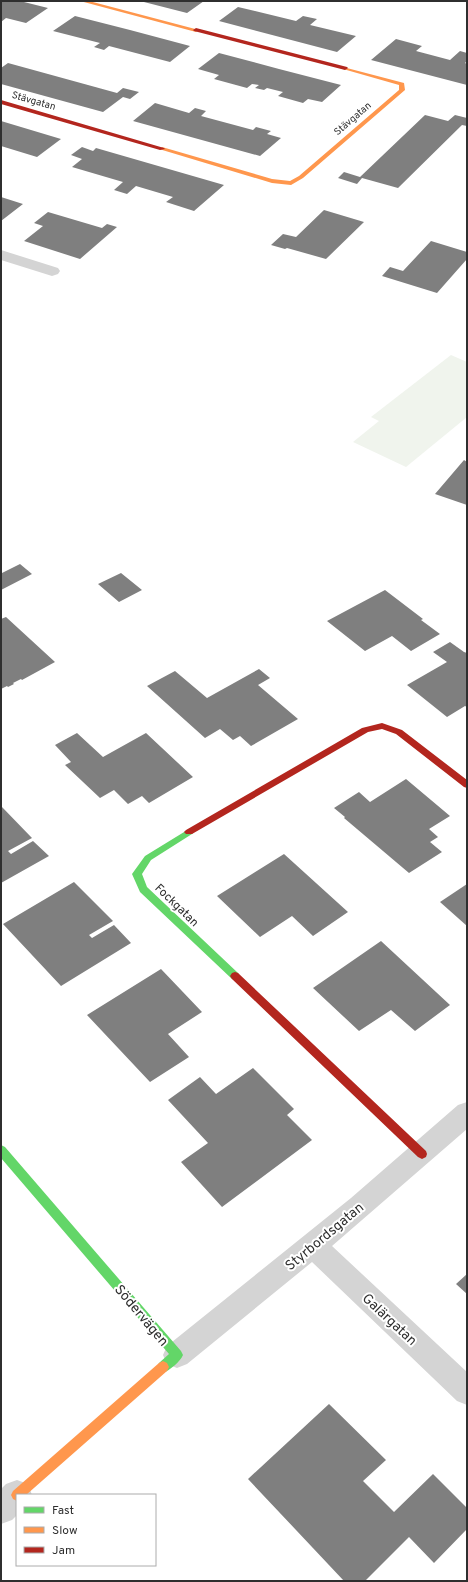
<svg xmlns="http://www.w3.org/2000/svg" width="468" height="1582" font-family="Overpass,sans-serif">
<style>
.green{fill:#f0f4ed}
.building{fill:#7f7f7f}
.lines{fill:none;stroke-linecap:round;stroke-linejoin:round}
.street{fill:#d4d4d4;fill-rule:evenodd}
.fast{fill:#63d668;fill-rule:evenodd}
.slow{fill:#ff974d;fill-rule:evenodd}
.jam{fill:#b3261e;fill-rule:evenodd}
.labels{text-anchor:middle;stroke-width:4;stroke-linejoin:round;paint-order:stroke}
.far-street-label{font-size:10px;fill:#2f2f2f;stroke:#fff}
.street-label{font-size:12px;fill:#2f2f2f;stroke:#fff}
.near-street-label{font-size:14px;fill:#2f2f2f;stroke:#fff}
</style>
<rect width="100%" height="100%" fill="#fff"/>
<path class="green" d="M451 355 467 362V417L406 467 353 442 379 421 371 417Z"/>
<path class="building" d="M1 1H20L48 8 26 23 6 18 1 22Z
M140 1H204L187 13Z
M238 7 296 21 303 16 317 19 310 25 356 36 337 52 219 21Z
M75 16 130 30 190 46 170 62 109 46 104 50 94 47 100 43 53 31Z
M396 39 422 46 416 51 450 60 460 51 467 53V61L465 63 467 64V85L371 60Z
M219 53 279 69 341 85 322 102 308 99 303 103 278 96 283 92 267 88 264 90 255 88 259 85 252 84 247 88 214 79 219 75 198 69Z
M8 63 117 93 123 88 139 92 130 99 123 97 103 112 1 84V68Z
M155 103 189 113 195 108 206 111 201 116 253 130 256 127 271 131 267 134 281 138 260 156 133 121Z
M425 115 448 121 455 115 467 118V126L462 125 398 188 362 178 357 184 338 178 344 172 360 177Z
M1 121 61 139 37 157 1 146Z
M82 147 93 151 96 148 224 185 194 211 166 202 173 197 136 186 127 194 114 190 123 182 72 167 82 159 71 155Z
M1 197 23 204 1 221Z
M324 210 364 222 326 259 287 248 285 249 271 245 283 234 296 237Z
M48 212 102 228 107 224 117 227 80 259 24 241 43 226 34 223Z
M431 241 467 252V259L437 293 382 276 390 267 403 271Z
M464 460 467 462V505L435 494Z
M20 564 32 574 1 590V572L2 573Z
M121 573 142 590 119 602 98 584Z
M385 590 423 619 421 620 440 634 411 651 392 636 365 651 327 621Z
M6 617 55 662 22 680 21 679 13 683 14 684 8 687 7 686 1 689V619Z
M450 642 464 652 467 653V707L465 706 447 717 407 685 447 662 433 652Z
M259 669 270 678 258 685 298 719 251 746 240 736 233 740 220 729 205 738 147 686 175 671 207 698Z
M77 733 103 757 146 733 193 777 149 803 142 796 128 804 114 790 100 798 65 765 71 762 55 745Z
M406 779 450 816 429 829 438 837 430 842 442 852 409 873 344 818 345 817 334 808 359 792 370 802Z
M1 806 32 838 8 851 11 854 33 841 49 856 1 883Z
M284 854 348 912 313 936 292 916 260 937 217 896Z
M74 882 113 921 89 935 92 938 114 925 131 943 61 986 3 924Z
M467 884V926L440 902Z
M381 941 450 1005 415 1031 391 1010 359 1031 313 988Z
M161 969 202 1012 168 1034 189 1057 150 1082 87 1015Z
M253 1068 294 1109 287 1115 312 1140 222 1207 181 1162 208 1143 168 1100 200 1077 216 1094Z
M467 1274V1294L456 1284Z
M329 1404 386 1460 363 1481 394 1512 433 1474 467 1508V1529L434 1563 409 1537 365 1581H344L248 1479Z"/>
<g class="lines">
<path class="street" d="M1 250 58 268 60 271 58 274 52 276 1 260Z
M467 1102V1129L332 1246 467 1372V1405L457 1401 312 1262 187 1364 177 1368 167 1364 163 1355 167 1346 351 1198 458 1105Z
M17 1480 28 1484 32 1495H17V1515L12 1520 1 1524V1489L6 1484Z"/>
<path class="fast" d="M189 829 192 830 194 832 192 834 151 860 142 874 147 887 238 973 240 976 238 979 235 980 232 979 140 892 132 874 145 856Z
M1 1145 5 1147 181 1351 183 1355C180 1362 170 1370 163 1373L159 1371 157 1367 159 1363 169 1354 1 1158Z"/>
<path class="slow" d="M80 1H89L199 30 196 32Z
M343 67 404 83 405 90 303 178 291 185 272 183 159 149 162 147 272 179 290 181 299 176 399 90V85L343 69Z
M163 1361 167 1363 169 1367 167 1371 26 1495H17V1501L13 1499 11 1495 13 1491 159 1363Z"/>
<path class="jam" d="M196 28 347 67 348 68 345 70 194 31 193 30Z
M1 100 164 148 165 149 160 150 1 104Z
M382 723 402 730 467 780V788L464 787 396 734 382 729 368 732 192 834H186L184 832 186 830 362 728Z
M235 972 238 973 426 1151 427 1154 426 1157 422 1159 418 1157 232 979 230 976 232 973Z"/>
</g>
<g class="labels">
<g class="far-street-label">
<text transform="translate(34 100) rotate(16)" y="4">Stävgatan</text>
<text transform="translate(352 118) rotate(-41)" y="4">Stävgatan</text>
</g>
<g class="street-label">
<text transform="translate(177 905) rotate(44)" y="4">Fockgatan</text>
</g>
<g class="near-street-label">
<text transform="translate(324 1236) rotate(-40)" y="5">Styrbordsgatan</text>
<text transform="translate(142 1315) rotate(50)" y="5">Södervägen</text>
<text transform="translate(390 1319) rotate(43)" y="5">Galärgatan</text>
</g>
</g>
<rect width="468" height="1582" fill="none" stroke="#2f2f2f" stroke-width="4"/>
<rect x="16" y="1494" width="140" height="72" fill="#ffffff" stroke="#acacac"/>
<rect x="24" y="1507" width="20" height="6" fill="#63d668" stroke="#acacac"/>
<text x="52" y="1514" font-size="12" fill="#2f2f2f">Fast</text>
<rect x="24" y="1527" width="20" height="6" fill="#ff974d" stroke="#acacac"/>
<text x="52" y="1534" font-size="12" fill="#2f2f2f">Slow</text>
<rect x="24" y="1547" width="20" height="6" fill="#b3261e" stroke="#acacac"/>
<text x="52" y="1554" font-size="12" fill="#2f2f2f">Jam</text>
</svg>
